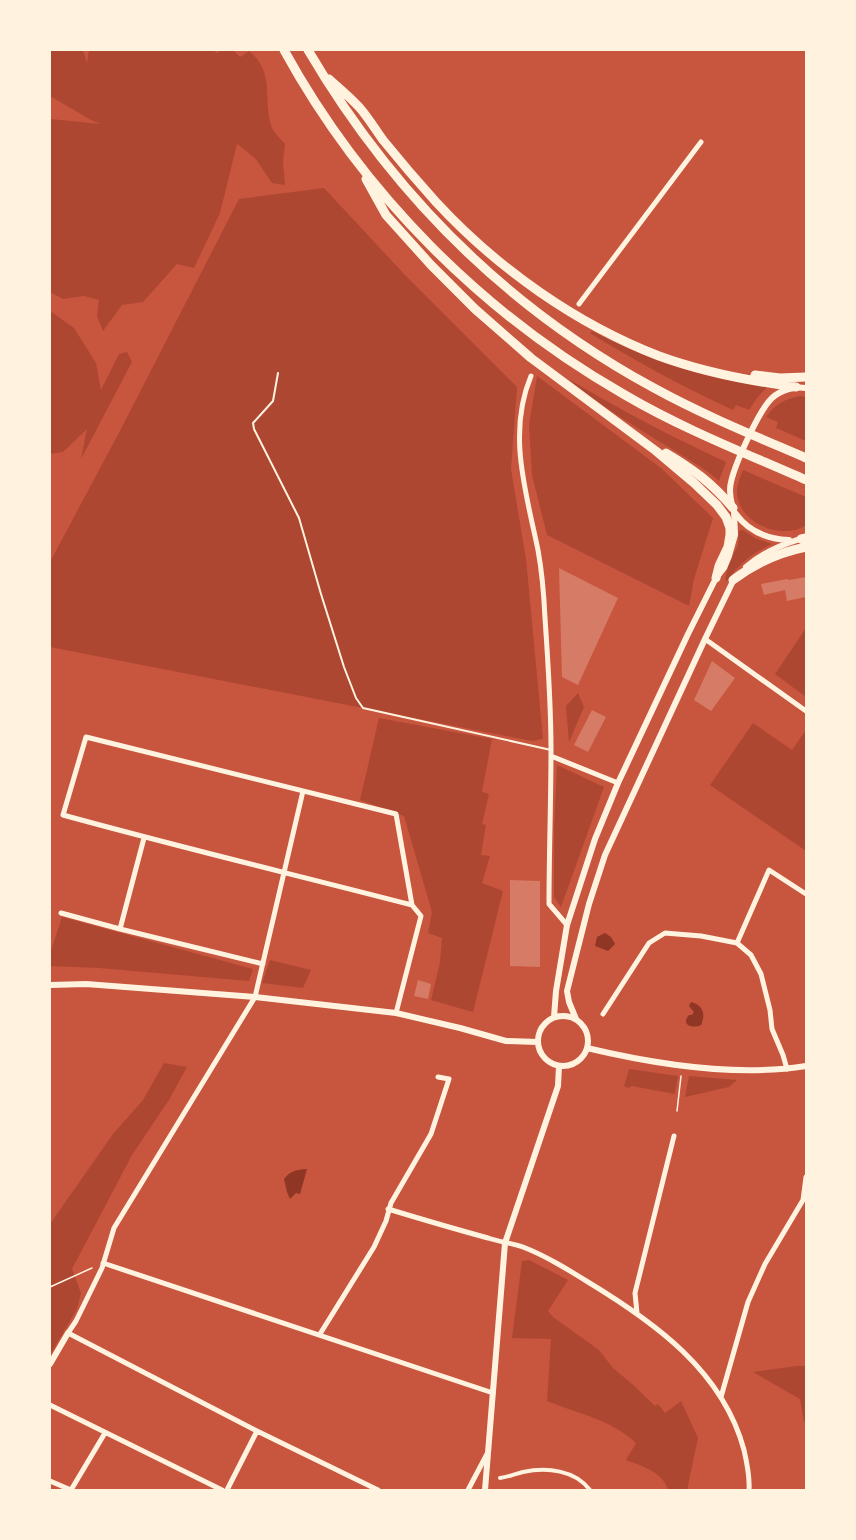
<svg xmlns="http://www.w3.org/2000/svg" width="856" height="1540" font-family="'Noto Sans',sans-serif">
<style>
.green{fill:#ae4732}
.water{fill:#8f3625}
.building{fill:#d67c66}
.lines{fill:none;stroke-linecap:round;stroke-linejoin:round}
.path{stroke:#fff3e0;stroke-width:1.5}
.service{stroke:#fff3e0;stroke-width:2}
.pedestrian{stroke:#fff3e0;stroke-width:4}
.minor{stroke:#fff3e0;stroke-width:5}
.tertiary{stroke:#fff3e0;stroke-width:6}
.motorway{stroke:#fff3e0;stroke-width:9}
</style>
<rect width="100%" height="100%" fill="#c8553d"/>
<path class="green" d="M50 50H83L87 63 89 50H212L218 53 220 50H233L240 57 249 51C275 72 263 98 271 125 273 132 280 138 285 144L283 162 285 185 272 183 255 158 237 144 220 213 194 268 177 264 143 302 122 305 103 331 97 316 99 300 84 296 63 299 50 292V119L101 124 91 120 50 96Z
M324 188 405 275 517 387 511 469 526 559 543 739 532 741 50 647V562L122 427 239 199Z
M50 311 74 328 96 363 101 390 119 354 127 352 132 362 81 459 87 429 63 452 50 454Z
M592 331C646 360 706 379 767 387L757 398 749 410 736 405 733 410C683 387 637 362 590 333Z
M537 376 661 468 713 518 694 579 689 606 547 535 532 475 529 425Z
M569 379C620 410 672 437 726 462L719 481C706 469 692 462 677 452 650 436 624 420 598 402 588 395 578 388 569 379Z
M800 396 806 397V441L776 428 778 422 766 417C775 404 785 399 800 396Z
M743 470 806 497V525C782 541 739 524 737 493 737 485 740 477 743 470Z
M743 530 755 538 772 544C751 554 741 562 727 581L725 580 728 566 738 545 739 531Z
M806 628V697L775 674Z
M578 693 584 707 569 742 566 706Z
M379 718 492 739 482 792 489 794 482 824 486 825 481 855 490 856 482 883 503 891 473 1012 431 1000 440 962 442 938 428 933 432 912 404 816 360 800Z
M753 723 792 750 806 730V851L710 785Z
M557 765 604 787 561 907 554 897V829Z
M62 917 253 969 249 981 99 968 50 966V954Z
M270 960 311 970 303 988 262 983Z
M164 1063 187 1067 169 1100 132 1155 72 1269 81 1293 77 1309 50 1355V1224L113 1134 143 1100Z
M629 1069 678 1076 675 1094 632 1086 628 1088 624 1086Z
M689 1076 737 1080 729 1087 685 1097Z
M529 1260 568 1280 548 1311 553 1317 599 1350 613 1368 632 1384 655 1406 658 1404 665 1413 681 1401 698 1438 687 1490H668C663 1472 642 1466 626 1460L636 1443C610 1419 579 1414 547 1401L551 1339 512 1338 522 1261Z
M797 1366H806V1422H804L800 1399 753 1372Z"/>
<path class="water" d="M605 933 611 937 615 944 608 951 595 946 597 937Z
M691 1002C703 1005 706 1014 701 1025 693 1029 680 1025 689 1015H692L694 1012 689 1006Z
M307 1169 300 1194 296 1193 290 1199 287 1192 284 1179C291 1170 297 1170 307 1169Z"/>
<path class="building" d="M559 568 618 598 578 685 562 677Z
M806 577V597L787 601 785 590 764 595 761 584 787 579 789 580Z
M712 661 735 678 711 711 694 700Z
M592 710 606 717 588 752 574 745Z
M510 880 540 881V967L510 966Z
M418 980 431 984 428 999 414 996Z"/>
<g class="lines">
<path class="path" d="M677 1111 681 1076
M50 1287 92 1268"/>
<path class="service" d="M278 373 273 401 253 423 254 429 299 518 321 594 344 667 356 698 363 708 551 750"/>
<path class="pedestrian" d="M500 1478C508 1477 515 1474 523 1472 547 1467 575 1470 590 1490"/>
<path class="minor" d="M579 304 701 142
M531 376C507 433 526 492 538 550 542 572 544 596 545 618 548 661 551 706 551 749 551 801 549 853 549 904L567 925
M705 639 806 711
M551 756 618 783
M303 791 255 997 114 1228 102 1268 76 1321 68 1333 257 1431 378 1490
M61 913 120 929 263 964
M120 929 144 838
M737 943 769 870 806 894
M396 1013 421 916 412 905 396 814 86 737 63 815C179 847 296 875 412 905
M603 1014 649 943 665 933 701 936 737 943 751 955 761 974 770 1010 772 1029 783 1055 787 1069
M388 1209C421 1219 455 1229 488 1238 500 1242 512 1243 523 1247 546 1256 567 1269 588 1282 654 1322 723 1371 744 1450 747 1463 750 1477 749 1490
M103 1263 493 1393
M637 1313 635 1293 674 1136
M320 1334 374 1247 386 1221 391 1203 431 1134 449 1079 438 1077
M721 1397 748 1302 765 1264 803 1200 806 1177
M50 1405 222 1490
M50 1481 71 1490
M71 1490 105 1433
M227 1490 257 1431
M468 1490 487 1454"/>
<path class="tertiary" d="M732 505C730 497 729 490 731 482 735 464 759 410 772 398 781 390 794 386 806 388
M736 514C749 532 768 539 789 540
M746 567C761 554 778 546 797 540
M50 985 86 984 255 997 396 1013 460 1028 506 1041 538 1042
M538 1041a25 25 0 1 1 50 0a25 25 0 1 1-50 0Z
M554 1017 556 991 567 925 595 839 618 783 688 634 716 578 724 568 729 556 735 535 734 511
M576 1019 569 1002 567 991 589 904 605 855 705 639 734 579
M587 1048C654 1064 738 1077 806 1066
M50 1364 68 1333
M485 1490 505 1243 558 1086 559 1066"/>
<path class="motorway" d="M284 50C363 194 483 314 625 395 683 429 745 453 806 480
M308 50C392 193 507 308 654 388 703 415 755 436 806 458
M329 79C339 88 350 97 359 107 368 117 375 129 383 140 400 161 418 182 436 202 497 268 576 324 659 356 703 372 749 381 796 387
M366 179 386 215 431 265 475 309 531 358 656 451 694 483 717 505 726 517 730 528V535L728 547 719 566 716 578
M755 375 780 378 806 377
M666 453C693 469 712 483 733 508
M801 539 806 538
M733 580C754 564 781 552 806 547"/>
</g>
<rect width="856" height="1540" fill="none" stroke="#fff3e0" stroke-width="102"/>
</svg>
